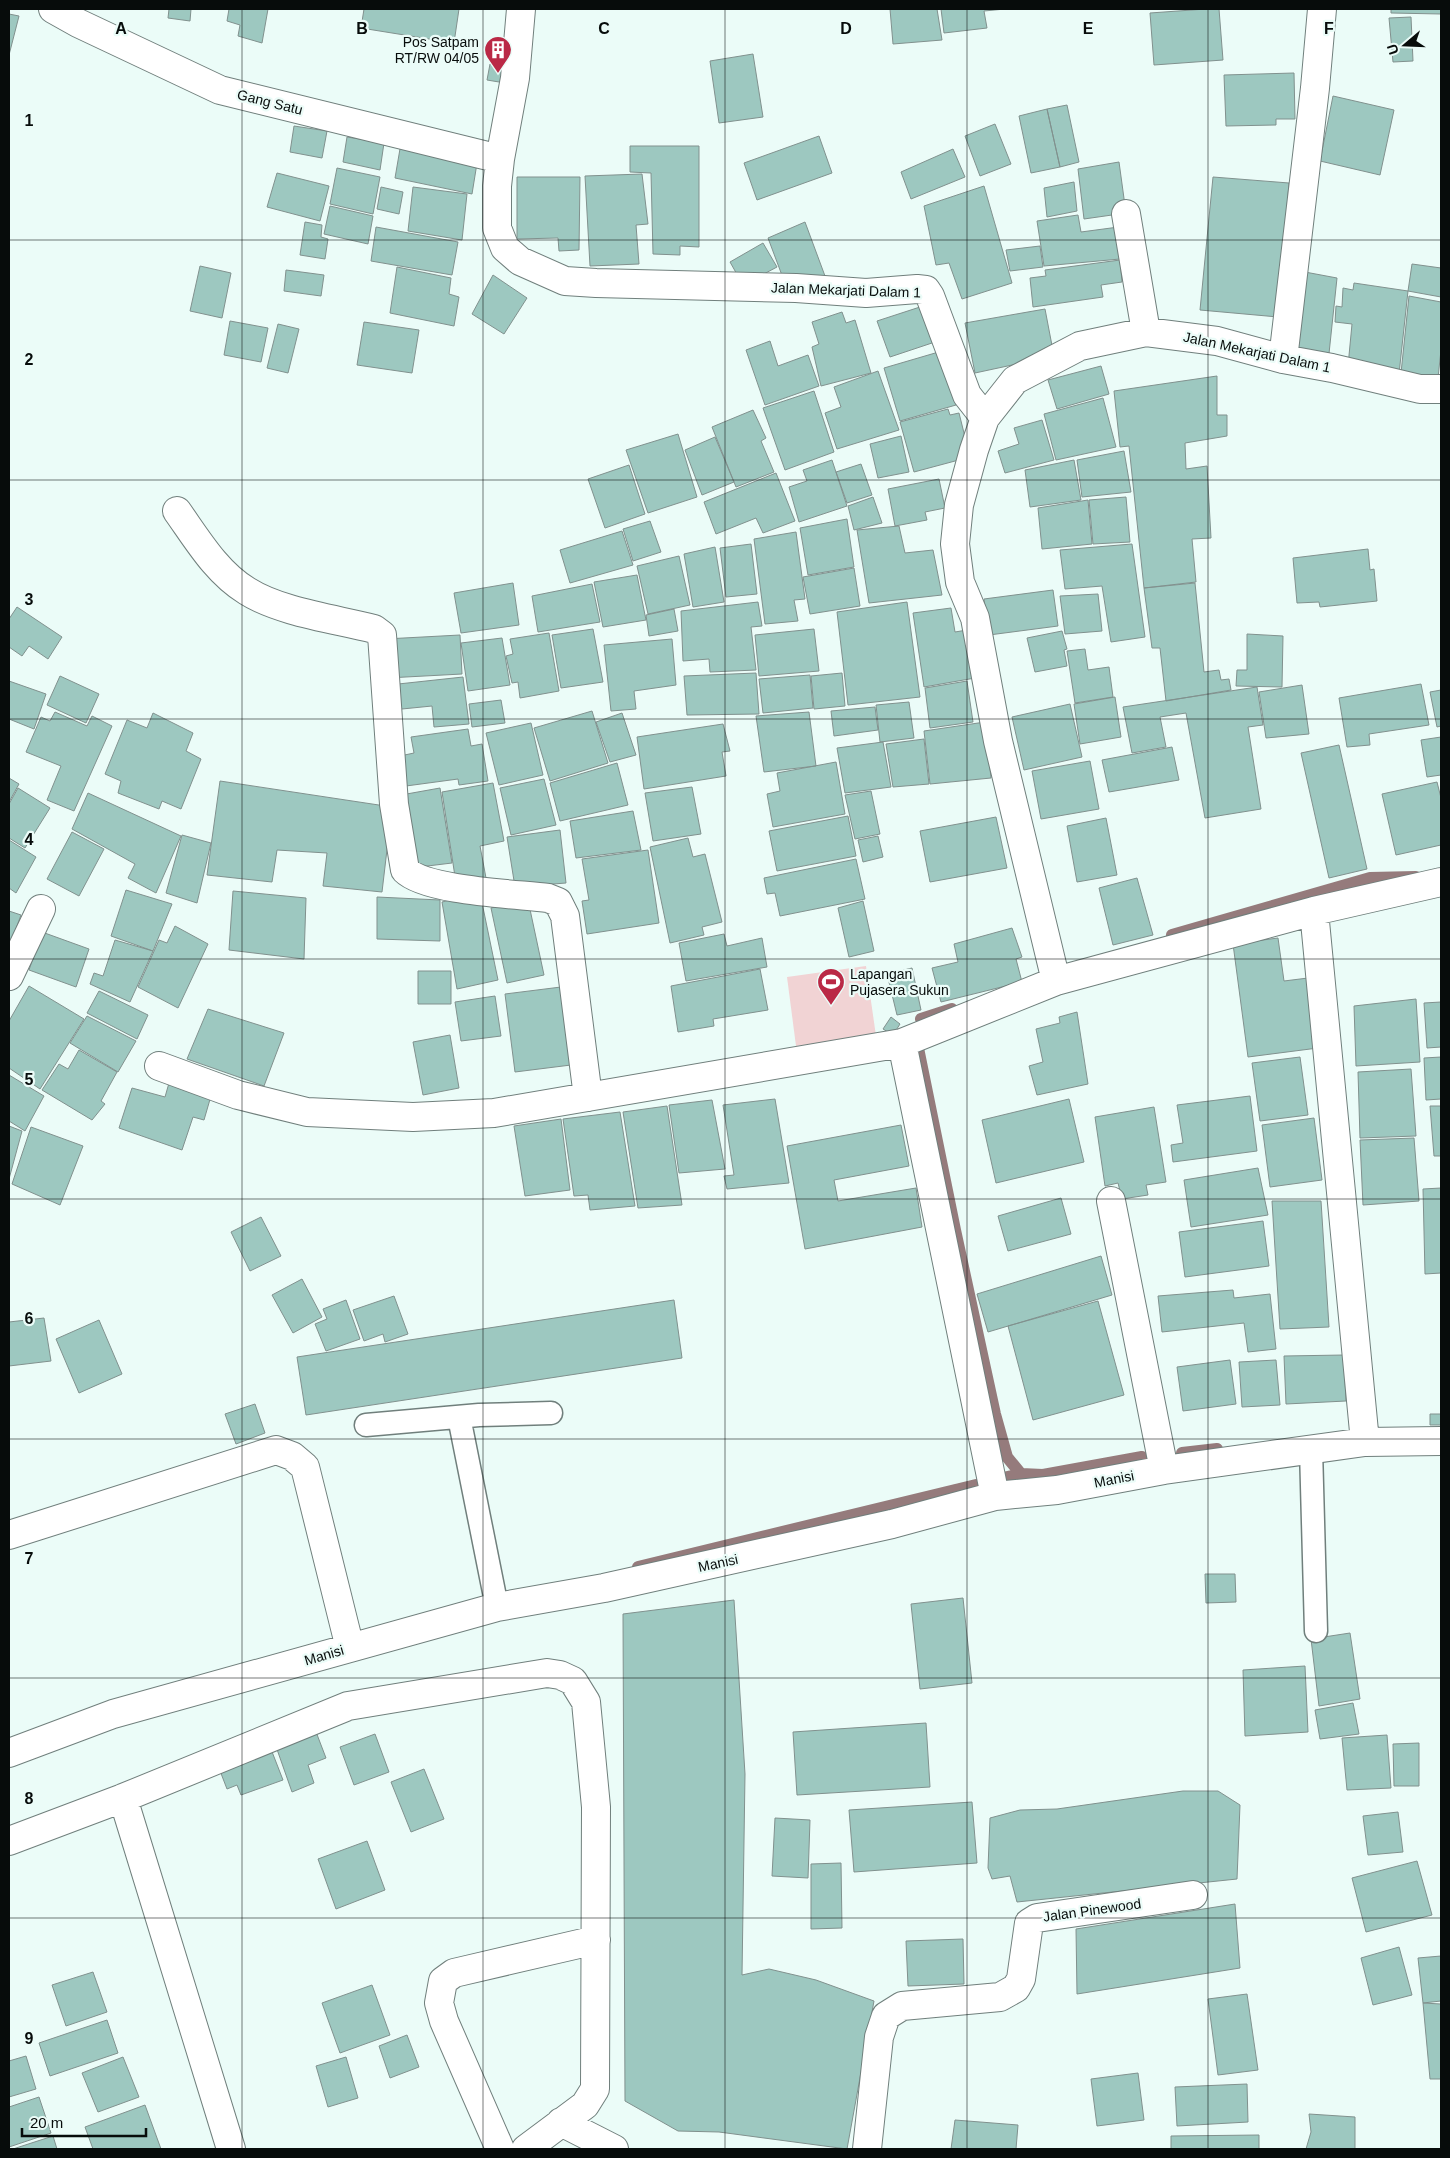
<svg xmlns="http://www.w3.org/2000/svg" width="1450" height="2158" font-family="Helvetica,sans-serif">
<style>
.park{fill:#f1d3d4}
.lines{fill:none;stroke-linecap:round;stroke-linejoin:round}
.stream{stroke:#957b7c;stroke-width:12}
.building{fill:#9dc8c0;stroke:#81918e}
.service-casing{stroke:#707f7c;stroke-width:25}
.minor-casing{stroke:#707f7c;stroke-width:30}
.service{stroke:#fff;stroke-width:22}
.minor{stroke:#fff;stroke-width:28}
.grid{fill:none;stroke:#070c0b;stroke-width:1;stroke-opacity:0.55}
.labels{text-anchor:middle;stroke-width:4.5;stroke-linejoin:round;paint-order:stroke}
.poi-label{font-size:14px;fill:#070c0b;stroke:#ebfcf8;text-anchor:end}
.street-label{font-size:14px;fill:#070c0b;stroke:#ebfcf8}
.grid-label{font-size:16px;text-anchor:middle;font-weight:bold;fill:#070c0b;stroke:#ebfcf8;stroke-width:4.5;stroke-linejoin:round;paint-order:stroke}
</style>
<rect width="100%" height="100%" fill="#ebfcf8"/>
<path class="park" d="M866 966 876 1036 796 1046 787 977Z"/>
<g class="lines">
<path class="stream" d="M1172 935 1370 878 1416 877
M921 1019 952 1009
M918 1048 955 1230 995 1414 1007 1457 1021 1474 1043 1475 1142 1457
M1182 1453 1217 1449
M1003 1478 1021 1474
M638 1567 976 1485"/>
</g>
<path class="building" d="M169 9H191L190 21 168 18Z
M229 9H268L262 43 238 36 240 25 227 21Z
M364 9H459L454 43 361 28Z
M890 9H937L942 40 893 44Z
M941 9H1005L984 11 987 28 944 33Z
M1206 9H1219L1223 60 1154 65 1150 13Z
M1391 9H1441V14L1391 13Z
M9 14 19 16 9 55Z
M1411 17 1413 61 1393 62 1389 18Z
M753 54 763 117 719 123 710 61Z
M490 64 508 67 505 83 487 80Z
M1294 73 1295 119H1276V125L1226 126 1224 75Z
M1333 96 1394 110 1380 175 1320 161Z
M1067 105 1079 162 1060 167 1047 109Z
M1047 109 1060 167 1031 173 1019 116Z
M995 124 1011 164 980 176 965 136Z
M294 126 327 131 322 158 290 152Z
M819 136 832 173 757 200 744 163Z
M347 137 384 143 380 170 343 162Z
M401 143 478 157 472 194 395 178Z
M630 146H699V247L680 246V255L653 254 651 173 630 172Z
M953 149 965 177 911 199 901 172Z
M1119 162 1126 213 1084 219 1078 169Z
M337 168 380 177 373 214 330 204Z
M277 173 329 186 320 221 267 207Z
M642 174 648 224 636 225 639 264 590 266 585 176Z
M517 177H580L579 250 559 251 558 238 517 239Z
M1213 177 1289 183 1278 317 1200 310Z
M1074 182 1077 211 1047 217 1044 188Z
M984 186 1012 283 962 299 949 263 936 265 924 206Z
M381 187 403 192 399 214 377 209Z
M413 187 467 194 462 240 408 231Z
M330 206 373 216 368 244 324 234Z
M1078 215 1081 232 1126 226 1131 258 1044 266 1037 221Z
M305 222 322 225 321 237 328 239 325 259 300 255Z
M805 222 825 276 798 285 794 274 783 278 768 238Z
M376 227 458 242 452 275 371 261Z
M763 243 777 267 743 285 730 262Z
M1040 246 1043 267 1010 271 1006 250Z
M1120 260 1122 282 1101 285 1103 297 1033 307 1030 278 1046 276 1045 270Z
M1412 264 1441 268V297L1408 291Z
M200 266 231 273 222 318 190 311Z
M397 267 451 278 449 294 459 297 454 326 390 313Z
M286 270 324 275 321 296 284 291Z
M1305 272 1337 278 1328 363 1297 360Z
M493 275 527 298 504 334 472 314Z
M1354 283 1408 291 1399 374 1348 366 1352 324 1335 322 1336 306 1342 307 1343 288 1353 290Z
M1409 296 1441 302V350L1438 378 1401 373Z
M923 306 935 342 890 357 877 321Z
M1045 309 1054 356 975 373 965 323Z
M842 312 846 323 855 320 871 373 821 386 812 347 819 344 812 322Z
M230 321 268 328 261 362 224 355Z
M364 322 419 330 412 373 357 365Z
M278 324 299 329 288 373 267 368Z
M770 341 778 366 808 355 819 386 765 405 746 350Z
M942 351 956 405 900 421 884 368Z
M1101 366 1109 394 1057 409 1048 380Z
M878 371 899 430 837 449 825 413 841 407 834 387Z
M1217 376V415H1227V436L1185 443 1186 469 1207 466 1211 538 1192 539 1196 582 1144 588 1129 446 1120 447 1114 391Z
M814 391 834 452 785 470 763 408Z
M1103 398 1116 447 1056 460 1044 414Z
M948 409 950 415 959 413 970 457 914 472 900 422Z
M753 410 766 438 761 441 774 472 736 487 712 427Z
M1042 420 1054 460 1005 473 998 451 1019 444 1014 428Z
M678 434 697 497 648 513 626 450Z
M901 436 909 472 878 478 870 444Z
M715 437 734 482 702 495 685 450Z
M1124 451 1131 492 1082 497 1077 460Z
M832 460 847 506 799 522 789 487 807 481 803 470Z
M1074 460 1081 500 1030 507 1025 470Z
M861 464 872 495 847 503 836 472Z
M629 465 645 514 605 528 588 479Z
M776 473 795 521 763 533 756 518 716 534 704 502Z
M939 479 945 508 925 512 927 520 895 526 888 489Z
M873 497 882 523 854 530 848 506Z
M1126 497 1130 542 1093 544 1089 500Z
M1088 500 1092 544 1042 549 1038 508Z
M847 519 854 567 808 575 800 528Z
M650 521 661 552 633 561 623 529Z
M899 526 905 553 933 550 942 595 869 603 857 530Z
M622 531 633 565 570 583 560 550Z
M796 532 805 599 794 600 798 621 765 624 754 539Z
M751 544 757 594 726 597 720 548Z
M1132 544 1145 637 1111 642 1102 586 1065 589 1060 550Z
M715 547 724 602 693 607 684 554Z
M1368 549 1370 570 1374 569 1377 601 1320 607 1319 602 1297 603 1293 558Z
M679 556 690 605 648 614 637 566Z
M854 568 860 606 810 614 803 577Z
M637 575 646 620 603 627 594 582Z
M513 583 519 625 461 633 454 593Z
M1195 583 1204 672 1219 670 1221 680 1229 679 1231 690 1166 701 1160 648H1152L1144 588Z
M592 584 600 622 538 632 532 596Z
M1053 590 1058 626 989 635 984 599Z
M1098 594 1102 631 1065 634 1060 596Z
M758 602 762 626 751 627 756 670 710 672 709 659 683 661 681 611Z
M907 602 920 697 848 705 837 612Z
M17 607 62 637 48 659 29 646 22 656 9 647V619Z
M951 608 955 632 967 630 975 678 924 687 913 613Z
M674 609 678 631 649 636 646 615Z
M593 629 603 682 561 688 552 635Z
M814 629 819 671 759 676 755 635Z
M1062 631 1067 649 1064 650 1067 666 1035 672 1027 638Z
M549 633 559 691 520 698 518 682 512 683 506 656 513 654 510 639Z
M1247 634 1283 636 1282 687 1236 686 1237 670H1247Z
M460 635 462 674 387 678 385 639Z
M502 638 510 685 468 691 461 643Z
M672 639 676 685 634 691 636 709 611 711 604 645Z
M1085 649 1088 670 1109 667 1113 697 1075 703 1067 651Z
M756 673 759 714 687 715 684 676Z
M842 673 845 706 814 709 811 676Z
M810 675 813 708 763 713 759 679Z
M60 676 99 694 86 723 47 705Z
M463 677 469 724 434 727 432 706 392 710 389 685Z
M9 681 46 694 34 729 9 719Z
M967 681 973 722 930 728 925 688Z
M1421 684 1429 725 1369 734 1370 745 1347 747 1339 698Z
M1302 685 1309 734 1266 738 1259 692Z
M1257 687 1263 725 1248 727 1261 809 1205 818 1186 713 1160 717 1166 747 1132 753 1123 707Z
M1441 690V726L1437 727 1430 692Z
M1115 697 1121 737 1080 744 1074 704Z
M501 700 505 723 472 727 469 704Z
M909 702 914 738 880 742 876 705Z
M1070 704 1082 757 1024 770 1012 717Z
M875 707 878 730 834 736 831 711Z
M592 711 608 763 550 781 534 728Z
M55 712 87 726 92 716 112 726 74 811 47 800 61 766 26 752 41 717 50 721Z
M809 712 816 766 764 772 756 716Z
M153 713 193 733 186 751 201 759 181 809 162 801 159 809 118 793 121 781 105 774 127 720 147 728Z
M622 713 636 755 610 762 596 722Z
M985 722 991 778 930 784 924 731Z
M531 723 543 775 499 785 486 733Z
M723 724 730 751 722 752 726 776 644 789 637 737Z
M468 729 471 746 482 744 488 781 459 785 458 779 406 786 400 756 414 753 411 737Z
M1441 737V775L1427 777 1421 740Z
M924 739 929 784 893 787 886 744Z
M883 742 891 787 845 793 837 748Z
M1339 745 1367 869 1329 878 1301 753Z
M1172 747 1179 780 1109 792 1102 760Z
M1090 761 1099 809 1041 819 1032 771Z
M836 762 845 814 773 827 767 794 780 791 777 773Z
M617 763 628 805 560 821 550 783Z
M9 778 19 784 9 802Z
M544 779 556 825 511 835 500 788Z
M220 781 392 807 382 892 323 886 327 853 277 850 272 882 207 875Z
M1437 782 1441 798V845L1396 855 1382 794Z
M493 783 504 841 480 846 486 878 456 883 442 792Z
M692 787 701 834 653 841 645 793Z
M18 788 50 808 25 848 9 838V804Z
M440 788 452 863 411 868 401 795Z
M871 791 880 834 855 839 845 795Z
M88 793 181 836 156 893 128 878 135 864 72 829Z
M633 811 641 850 576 858 570 821Z
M848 816 856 856 777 871 769 831Z
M996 817 1007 868 930 882 920 831Z
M1106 818 1117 875 1077 882 1067 826Z
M560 830 566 883 515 887 507 837Z
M72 832 104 849 79 896 47 879Z
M182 835 211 843 197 903 166 893Z
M878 836 883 857 863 862 858 840Z
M688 838 693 857 705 854 722 922 702 927 704 935 670 943 650 847Z
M9 840 36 857 16 893 9 888Z
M648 850 659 923 587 934 582 901 589 900 582 859Z
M856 859 865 899 780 916 775 893 767 894 764 878Z
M1137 878 1153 935 1113 945 1099 888Z
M126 890 172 904 153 951 111 936Z
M233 891 306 898 304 959 229 950Z
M480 893 498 980 457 989 442 902Z
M377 897 440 900V941L377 939Z
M528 900 544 975 507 983 491 908Z
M863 901 874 951 849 957 838 908Z
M9 911 21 915 9 948Z
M175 926 208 944 178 1008 138 987 159 940 167 943Z
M1012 928 1022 957 1016 959 1022 982 941 1002 932 968 958 962 954 944Z
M42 932 89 949 76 987 29 970Z
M724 934 727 946 762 938 767 967 686 981 679 943Z
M1278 938 1284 981 1308 978 1318 1048 1248 1057 1233 944Z
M115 940 153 951 130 1002 90 984 94 973 103 976Z
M912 968 921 1010 897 1015 887 974Z
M760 969 768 1010 713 1019 714 1026 678 1032 671 986Z
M418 971H451V1004H418Z
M29 986 84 1019 40 1089 9 1068V1021Z
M561 987 571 1065 515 1072 505 994Z
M99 991 148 1015 137 1039 87 1013Z
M495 996 501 1036 461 1041 455 1002Z
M1416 999 1420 1062 1356 1066 1354 1006Z
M1441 1002V1047L1427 1048 1424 1003Z
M208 1009 284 1033 264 1086 187 1059Z
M1077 1012 1088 1084 1037 1095 1029 1066 1043 1062 1036 1029 1060 1023 1059 1017Z
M87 1016 136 1041 118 1072 70 1043Z
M891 1017 900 1024 893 1035 883 1029Z
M450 1035 459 1088 423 1095 413 1042Z
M79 1050 117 1072 101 1101 105 1104 92 1120 42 1090 59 1064 68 1069Z
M1300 1057 1308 1115 1260 1121 1252 1063Z
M1441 1057V1099L1426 1100 1424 1058Z
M1411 1069 1416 1136 1360 1138 1358 1072Z
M9 1075 44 1096 25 1131 9 1121Z
M171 1076 213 1089 204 1120 193 1117 182 1150 119 1128 132 1088 165 1097Z
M1250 1096 1257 1151 1173 1162 1171 1145 1183 1143 1177 1105Z
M775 1099 789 1183 727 1189 724 1176 734 1175 723 1105Z
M1069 1099 1084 1162 996 1183 982 1120Z
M712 1100 725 1169 679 1173 669 1105Z
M667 1106 682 1205 638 1208 623 1112Z
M1430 1106H1441V1156H1434Z
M1154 1107 1166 1182 1146 1185 1148 1195 1122 1199 1118 1183 1105 1186 1095 1117Z
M620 1112 635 1206 590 1210 588 1195 574 1196 563 1119Z
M1314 1118 1322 1180 1270 1187 1262 1125Z
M561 1119 570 1190 525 1196 514 1126Z
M901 1125 909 1166 834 1180 838 1201 916 1188 922 1227 805 1249 787 1146Z
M9 1126 22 1131 9 1179Z
M31 1127 83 1146 60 1205 12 1184Z
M1414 1138 1419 1201 1363 1205 1360 1140Z
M1258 1168 1268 1215 1191 1227 1184 1180Z
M1441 1188V1273L1425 1274 1423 1189Z
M1061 1198 1071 1234 1008 1251 998 1216Z
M1272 1201H1321L1329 1327 1280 1329Z
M261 1217 281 1256 250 1271 231 1232Z
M1263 1221 1269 1266 1185 1277 1179 1232Z
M1101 1256 1112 1295 988 1332 977 1294Z
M302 1279 322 1317 293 1333 272 1295Z
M1233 1290 1234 1298 1270 1294 1276 1349 1248 1352 1244 1323 1162 1332 1158 1296Z
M394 1296 408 1334 385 1342 383 1334 364 1341 353 1310Z
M346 1300 360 1339 326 1351 315 1324 327 1319 323 1309Z
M674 1300 682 1358 306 1415 297 1357Z
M1098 1301 1124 1395 1033 1420 1008 1326Z
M44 1318 51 1361 9 1366V1322Z
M99 1320 122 1374 79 1393 56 1339Z
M1344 1355 1346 1401 1286 1404 1284 1356Z
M1230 1360 1236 1404 1183 1411 1177 1367Z
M1276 1360 1280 1405 1242 1407 1239 1362Z
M255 1404 265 1433 236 1444 225 1414Z
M1430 1414H1441V1425H1430Z
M1205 1574H1235L1236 1602 1206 1603Z
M963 1598 972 1683 920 1689 911 1604Z
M734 1600 745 1774 742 1975 769 1969 816 1980 874 2001 847 2149 719 2132 678 2131 625 2101 623 1614Z
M1350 1633 1360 1699 1319 1706 1311 1639Z
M1305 1666 1308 1732 1245 1736 1243 1670Z
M1353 1703 1359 1734 1320 1739 1315 1710Z
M926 1723 930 1787 797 1795 793 1732Z
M313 1724 326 1758 308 1765 314 1783 292 1792 273 1738Z
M375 1734 389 1772 354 1785 340 1747Z
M1387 1735 1391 1788 1347 1790 1342 1738Z
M1419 1743V1786H1394L1393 1744Z
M269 1744 283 1780 241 1795 237 1785 227 1789 217 1763Z
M424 1769 444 1819 411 1832 391 1782Z
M1183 1791H1218L1240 1805 1237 1879 1017 1902 1010 1876 992 1879 988 1868 990 1818 1020 1810 1057 1809Z
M972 1802 977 1863 854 1872 849 1810Z
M1398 1812 1403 1852 1368 1855 1363 1816Z
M775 1818 810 1820 808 1878 772 1876Z
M367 1841 385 1890 336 1909 318 1859Z
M1417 1861 1432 1915 1366 1932 1352 1878Z
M841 1863 842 1928 811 1929V1864Z
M1235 1904 1240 1968 1077 1994 1076 1929Z
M963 1939 964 1984 908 1986 906 1941Z
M1399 1947 1412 1995 1373 2005 1361 1958Z
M1441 1956V2001L1423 2003 1418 1958Z
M93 1972 107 2012 66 2026 52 1985Z
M372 1985 390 2035 340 2053 322 2003Z
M1247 1994 1258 2070 1218 2075 1208 1999Z
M1423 2003 1441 2004V2079H1430Z
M107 2020 118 2053 50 2076 39 2043Z
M407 2035 419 2067 390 2078 379 2046Z
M26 2056 36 2089 9 2097V2061Z
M123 2057 139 2097 98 2112 82 2073Z
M346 2057 358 2098 328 2107 316 2066Z
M1138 2073 1144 2120 1097 2126 1091 2079Z
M1247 2084 1248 2122 1177 2126 1175 2087Z
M39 2097 51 2133 9 2147V2107Z
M145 2105 161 2149H93L85 2127Z
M1309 2114 1355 2117V2149H1306L1311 2132Z
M955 2120 1018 2125 1016 2149H951Z
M1259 2135V2149H1171V2136Z
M53 2136 57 2149H13Z"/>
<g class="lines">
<defs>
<path id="service" d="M459 1417 497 1607
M366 1425 479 1415 551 1413
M1311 1449 1316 1631"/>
<path id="minor" d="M53 9 78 23 220 90 500 159
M521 9 515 78 500 159 497 186V228L505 248 520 261 565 281 596 283 796 288 866 293 917 289 926 290 930 296 967 395 985 418 1015 380 1080 346 1146 332 1217 341 1283 359 1332 368 1420 389H1441
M1126 214 1146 332
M1283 359 1315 88 1322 9
M985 418 974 450 959 505 955 544 960 582 975 618 998 741 1056 981
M177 511C197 539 216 572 247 591 280 612 335 619 374 629L382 635 394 804 405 870C426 891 516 894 548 898L558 902 565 916 588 1097
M1314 911 1365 1442
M9 976 41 909
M159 1066 238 1095 307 1112 413 1117 494 1113 902 1043
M1111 1201 1164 1470
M995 1496 902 1043 1056 981 1314 911 1441 882
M9 1535 276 1450 292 1456 305 1467 350 1648
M9 1753 113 1714 497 1607 604 1588 892 1524 995 1496 1057 1490 1164 1470 1365 1442 1441 1441
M123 1798 231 2149
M9 1841 123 1798 348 1706 547 1673 560 1675 573 1681 586 1702 596 1807 595 2089 585 2105 526 2149
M561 2122 614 2149
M500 2149 444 2021 439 2003 443 1981 454 1973 596 1940
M867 2149 879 2037 886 2016 902 2006 1000 1997 1016 1988 1021 1979 1029 1923 1037 1918 1193 1895"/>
</defs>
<use href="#service" class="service-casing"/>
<use href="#minor" class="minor-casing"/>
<use href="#service" class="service"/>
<use href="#minor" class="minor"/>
</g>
<path class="grid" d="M242 9V2149M483 9V2149M725 9V2149M967 9V2149M1208 9V2149M9 240H1441M9 480H1441M9 719H1441M9 959H1441M9 1199H1441M9 1439H1441M9 1678H1441M9 1918H1441"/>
<defs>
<symbol id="building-pin" viewBox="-11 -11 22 30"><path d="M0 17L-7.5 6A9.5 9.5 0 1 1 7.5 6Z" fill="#ba2946" stroke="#ebfcf8"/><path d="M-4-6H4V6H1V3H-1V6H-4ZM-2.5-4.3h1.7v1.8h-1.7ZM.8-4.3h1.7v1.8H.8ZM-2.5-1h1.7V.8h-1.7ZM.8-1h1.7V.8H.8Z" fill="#fff"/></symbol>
<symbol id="stadium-pin" viewBox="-11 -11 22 30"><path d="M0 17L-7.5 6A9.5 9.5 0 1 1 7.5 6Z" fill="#ba2946" stroke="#ebfcf8"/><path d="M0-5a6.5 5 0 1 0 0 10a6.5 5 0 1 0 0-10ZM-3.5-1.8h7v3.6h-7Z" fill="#fff"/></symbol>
</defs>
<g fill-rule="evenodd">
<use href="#building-pin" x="482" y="34" width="32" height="43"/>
<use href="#stadium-pin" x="815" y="966" width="32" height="43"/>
</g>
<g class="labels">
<g class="poi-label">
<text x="479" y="47">Pos Satpam<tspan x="479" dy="16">RT/RW 04/05</tspan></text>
<text x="850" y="979" text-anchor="start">Lapangan<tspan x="850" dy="16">Pujasera Sukun</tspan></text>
</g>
<g class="street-label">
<text transform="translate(270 102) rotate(14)" y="5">Gang Satu</text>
<text transform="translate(846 290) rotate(2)" y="5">Jalan Mekarjati Dalam 1</text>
<text transform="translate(1257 352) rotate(12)" y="5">Jalan Mekarjati Dalam 1</text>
<text transform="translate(1114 1479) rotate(-11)" y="5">Manisi</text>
<text transform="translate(718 1563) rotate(-12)" y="5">Manisi</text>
<text transform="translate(324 1655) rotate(-16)" y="5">Manisi</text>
<text transform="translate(1092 1910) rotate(-8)" y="5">Jalan Pinewood</text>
</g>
</g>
<g class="grid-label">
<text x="121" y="34">A</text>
<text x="362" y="34">B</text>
<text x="604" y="34">C</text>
<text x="846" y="34">D</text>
<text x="1088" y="34">E</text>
<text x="1329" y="34">F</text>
<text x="29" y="126">1</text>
<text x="29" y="365">2</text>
<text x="29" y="605">3</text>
<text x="29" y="845">4</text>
<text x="29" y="1085">5</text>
<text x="29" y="1324">6</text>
<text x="29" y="1564">7</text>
<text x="29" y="1804">8</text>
<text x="29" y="2044">9</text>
</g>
<rect width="1450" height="2158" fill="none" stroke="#070c0b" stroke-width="20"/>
<g transform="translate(1405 45) rotate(251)" stroke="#ebfcf8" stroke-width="4" paint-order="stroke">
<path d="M0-4L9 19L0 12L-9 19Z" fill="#070c0b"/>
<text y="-8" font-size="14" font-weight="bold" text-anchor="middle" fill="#070c0b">U</text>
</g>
<path d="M22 2128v8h124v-8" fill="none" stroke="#070c0b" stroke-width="2.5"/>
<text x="30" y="2128" font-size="15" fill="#070c0b" stroke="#ebfcf8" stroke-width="4" paint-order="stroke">20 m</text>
</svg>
